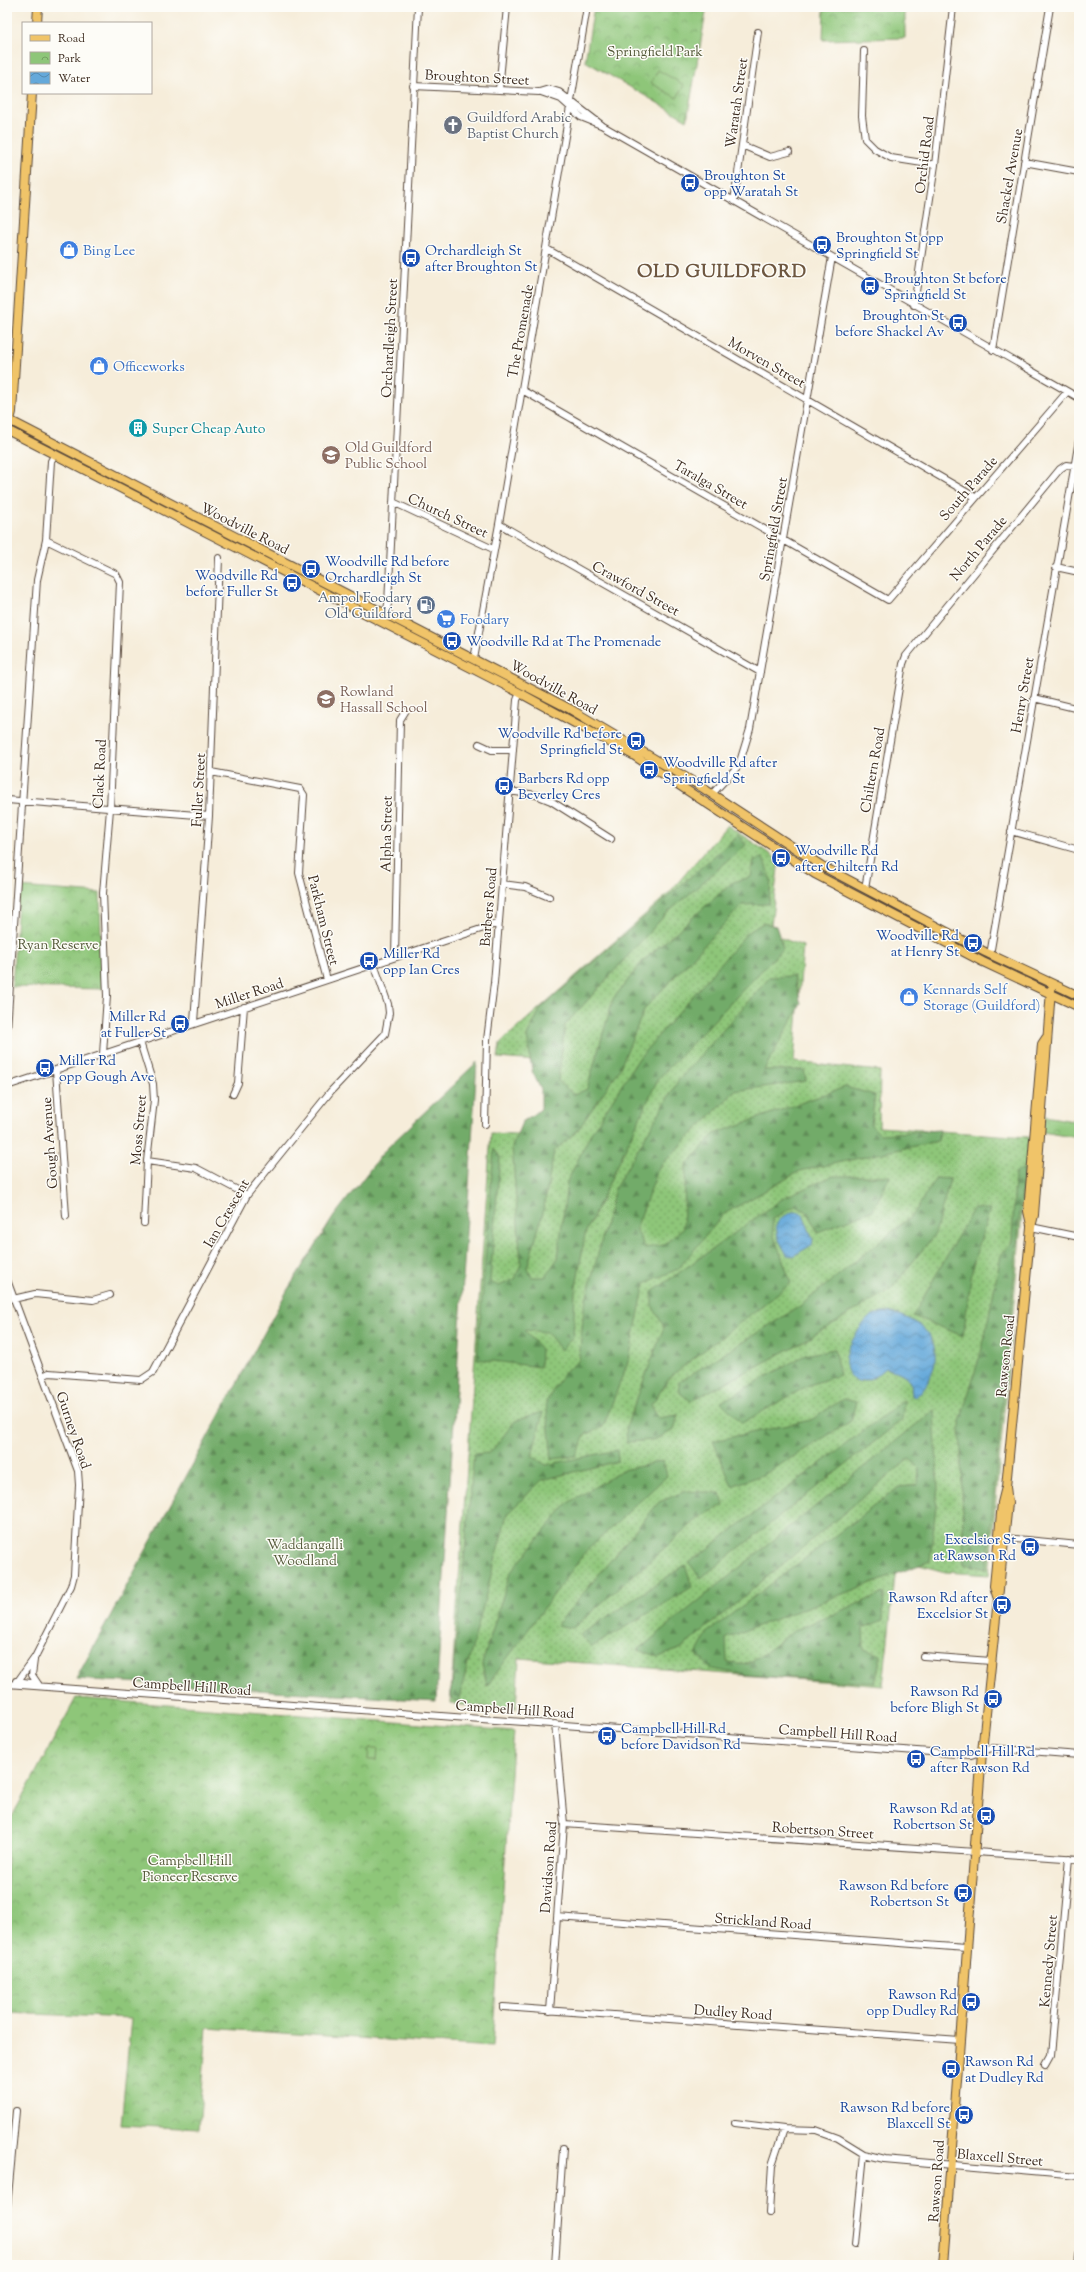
<svg xmlns="http://www.w3.org/2000/svg" width="1086" height="2272" font-family="'Sorts Mill Goudy',serif">
<style>
.grass{fill:url(#grass-dots);stroke:#64784c}
.forest{fill:url(#forest-firs);stroke:#566a44}
.park{fill:url(#park-crowns);stroke:#64784c}
.garden{fill:#8ec679;stroke:#64784c}
.water{fill:url(#water-waves);stroke:#506a7c}
.lines{fill:none;stroke-linecap:round;stroke-linejoin:round}
.minor-casing{stroke:#57473a;stroke-width:8}
.major-casing{stroke:#57473a;stroke-width:10}
.minor{stroke:#fff;stroke-width:6}
.major{stroke:#f0c469;stroke-width:8}
.labels{text-anchor:middle;stroke-width:3;stroke-linejoin:round;paint-order:stroke}
.park-label{font-size:14px;fill:#545939;stroke:#fdfcf7}
.street-label{font-size:14px;fill:#3b2a1e;stroke:#fdfcf7}
.worship-label{font-size:14px;fill:#5b616d;stroke:#fdfcf7;text-anchor:start}
.transit-label{font-size:14px;fill:#164399;stroke:#fdfcf7;text-anchor:start}
.shop-label{font-size:14px;fill:#366cbe;stroke:#fdfcf7;text-anchor:start}
.culture-label{font-size:14px;fill:#0d838f;stroke:#fdfcf7;text-anchor:start}
.education-label{font-size:14px;fill:#785e54;stroke:#fdfcf7;text-anchor:start}
.service-label{font-size:14px;fill:#4e5e75;stroke:#fdfcf7;text-anchor:end}
.district-label{font-size:18px;font-weight:bold;letter-spacing:1px;fill:#6e5740;stroke:#fdfcf7}
</style>
<defs>
<pattern id="grass-dots" width="8" height="8" patternUnits="userSpaceOnUse"><rect width="8" height="8" fill="#8ec679"/><path d="M2 2h.1M6 6h.1" fill="none" stroke="#75a163" stroke-width="1.8" stroke-linecap="round"/></pattern>
<pattern id="forest-firs" width="22" height="20" patternUnits="userSpaceOnUse"><rect width="22" height="20" fill="#72ab69"/><path d="M5 1l3.5 6h-7zM16 11l3.5 6h-7z" fill="#5f8b56"/></pattern>
<pattern id="park-crowns" width="20" height="18" patternUnits="userSpaceOnUse"><rect width="20" height="18" fill="#8ec679"/><path d="M2 6a3 3 0 1 1 6 0M12 15a3 3 0 1 1 6 0" fill="none" stroke="#75a163"/></pattern>
<pattern id="water-waves" width="16" height="10" patternUnits="userSpaceOnUse"><rect width="16" height="10" fill="#65a9da"/><path d="M0 5q4-4 8 0t8 0" fill="none" stroke="#548ab0"/></pattern>
</defs>
<rect width="100%" height="100%" fill="#fdfcf7"/>
<filter id="ink" filterUnits="userSpaceOnUse"><feTurbulence type="fractalNoise" baseFrequency=".025" numOctaves="2"/><feDisplacementMap in="SourceGraphic" scale="8" xChannelSelector="R" yChannelSelector="G"/><feConvolveMatrix kernelMatrix="1 2 1 2 8 2 1 2 1" color-interpolation-filters="sRGB"/></filter>
<filter id="wash" filterUnits="userSpaceOnUse"><feTurbulence type="fractalNoise" baseFrequency=".012" numOctaves="4" result="noise"/><feDisplacementMap in="SourceGraphic" scale="16" xChannelSelector="R" yChannelSelector="G"/><feGaussianBlur stdDeviation="0.9" result="paint"/><feColorMatrix in="noise" values="0 0 0 0 0 0 0 0 0 0 0 0 0 0 0 0 0 1.4 0 .05"/><feComposite in="paint" operator="in"/></filter>
<g filter="url(#wash)">
<rect width="100%" height="100%" fill="#f6edda"/>
<path class="grass" d="M727 825 779 860 770 934 803 946 794 1062 880 1071 879 1127 1029 1137 989 1575 945 1572 897 1559 883 1686 519 1658 516 1709 450 1704 491 1133 516 1134 556 1104 559 1063 498 1058 500 1043 668 894Z"/>
<path class="forest" d="M738 835 746 845 665 915 565 1025 558 1081 574 1095 587 1089 613 999 643 961 733 882 751 877 754 860 763 858 771 880 769 904 742 905 645 1008 619 1070 577 1131 554 1151 543 1213 527 1268 532 1277H545L558 1258 567 1182 590 1135 639 1058 747 933 763 923 776 926 783 948 658 1079 585 1234 575 1293 573 1337 561 1350 547 1332 524 1330 541 1349 540 1367 477 1359 494 1149 500 1157 490 1282 499 1286 515 1279 521 1264 512 1147 522 1122 541 1109V1090L532 1071 527 1036 541 1008Z
M794 976 801 1004 764 1070H804L806 1081 735 1091 659 1167 636 1229 645 1248 664 1245 683 1228 686 1166 714 1134 845 1087 875 1095 871 1125 880 1134 940 1130 938 1141 800 1171 724 1214 678 1269 645 1283 629 1359 603 1427 585 1435 576 1456 552 1459 546 1402 563 1374 579 1360 584 1308 615 1188 678 1081 770 977Z
M477 1062 436 1701 76 1679 288 1289 334 1216 385 1150Z
M1024 1168 987 1569 964 1564 960 1422 983 1345 1001 1255 1012 1242 1015 1173Z
M833 1176H890L873 1210 818 1232 806 1211 795 1206 772 1219 774 1236 791 1283 671 1376 651 1405 658 1418 678 1415 674 1430 654 1440 627 1442 626 1427 664 1327 652 1305V1292L785 1197Z
M936 1178 950 1179 935 1234 891 1289 801 1343 691 1401 680 1393 679 1382 800 1306 913 1215Z
M973 1209H990L973 1264 963 1336 913 1316Z
M834 1349 840 1375 809 1385 742 1423 721 1402 805 1355Z
M843 1399 856 1402 851 1421 765 1474 732 1486 713 1441 811 1420Z
M904 1400 902 1420 701 1578 689 1563Z
M934 1410 938 1487 930 1561 726 1638 727 1662 749 1664 795 1630 884 1593 883 1620 863 1628 864 1649 881 1655 875 1683 748 1675 712 1669 696 1654 708 1632 899 1487 918 1485 919 1468 910 1458 682 1648 659 1657 638 1650Z
M543 1412 532 1456 546 1465 617 1450 618 1461 542 1480 507 1514 458 1702 451 1699 474 1454 490 1453 515 1421Z
M663 1461 667 1476 585 1552 487 1686 482 1664 510 1573 568 1503 623 1470Z
M686 1491 720 1493 724 1505 700 1517 573 1628 557 1625 659 1502Z
M685 1565 692 1587 592 1647 580 1635Z"/>
<path class="park" d="M594 7H707L687 120 585 61Z
M824 7H905V38L823 40Z
M19 887 100 893 102 989 12 987Z
M1045 1116 1079 1122V1138L1042 1132Z
M76 1698 514 1731 492 2047 207 2028 199 2129 121 2125 131 2018 7 2013V1826Z"/>
<path class="garden" d="M658 70 684 85 677 98 651 83Z
M369 1748H378L377 1760H368Z"/>
<path class="water" d="M792 1212H797L803 1214 813 1240 812 1245 793 1256 787 1255 778 1238 776 1225 781 1218Z
M889 1312C899 1315 909 1318 918 1324 945 1344 937 1377 916 1397L912 1396 911 1382C901 1371 898 1372 885 1368L873 1378 857 1382C838 1368 846 1350 857 1333 861 1326 868 1316 876 1314 880 1313 885 1313 889 1312Z"/>
</g>
<g filter="url(#ink)">
<g class="lines">
<defs>
<path id="minor" d="M864 51 862 116 865 139 875 149 891 158 935 165
M413 86 539 92 549 89 559 92 603 126 1079 398
M499 90 507 7
M541 92 561 99 581 117 601 125
M742 145 770 157 789 152
M1024 162 1079 172
M734 201 758 32
M547 249 975 497
M914 305 935 165 953 7
M993 350 1050 7
M522 390 888 600 1067 392
M393 502 493 549
M499 524 760 672
M46 540 116 574 120 582 110 809 103 893 107 996 103 1054
M1056 567 1079 572
M385 618 388 604 418 7
M474 659 499 524 587 7
M1034 698 1079 709
M479 744 492 750H513
M211 772 300 789 304 795 299 873 327 980
M509 791 536 795 551 801 611 839
M712 794 739 765 750 729 832 257
M7 800 209 816
M1011 831 1079 850
M502 884 525 887 549 897
M865 889 903 664 906 656 1060 469 1066 465 1074 466
M990 955 1079 440
M395 957 400 720 405 712
M194 1022 209 816 219 558
M7 1030 37 580 46 540 51 461 55 454
M140 1042 153 1084 154 1100 147 1161 144 1223
M56 1070 66 1216
M7 1086 499 923
M233 1094 238 1083 244 1007
M485 1124 487 1040 494 983 517 700 520 693
M147 1161 196 1168 247 1195
M1031 1227 1079 1237
M7 1280 78 1471 79 1485 74 1575 71 1586 35 1657 18 1681
M13 1299 35 1294 93 1300 110 1295
M43 1376 49 1373 141 1380 153 1372 247 1195 331 1091 385 1034 389 1013 388 1004 374 964
M1005 1538 1079 1545
M923 1656 991 1661
M34 1660 32 1675 38 1684
M16 1681 38 1684
M7 1684 971 1755 992 1748 1079 1755
M564 1824 1079 1859
M557 1917 966 1948
M503 2007 960 2040
M550 2011 564 1824 555 1724
M1046 2064 1051 2055 1069 1858
M735 2123 784 2129 816 2130 838 2138 864 2154 884 2159 1079 2176
M7 2207 16 2111
M769 2213 772 2165 784 2129
M855 2244 864 2154
M555 2265 563 2148
M1078 2265 1079 2253"/>
<path id="major" d="M37 23 38 7
M7 419 570 709 692 781 822 866 985 952 1079 996
M9 424 12 412 32 93
M7 430 520 693 633 755 815 874 983 962 1079 1007
M1031 1225 1028 1211 1042 1044 1046 1038
M997 1596 994 1586 1002 1503 1006 1487 1031 1227 1034 1215 1051 990
M943 2265 982 1752 1008 1503 1006 1487"/>
</defs>
<use href="#minor" class="minor-casing"/>
<use href="#major" class="major-casing"/>
<use href="#minor" class="minor"/>
<use href="#major" class="major"/>
</g>
</g>
<defs>
<symbol id="church-disc" viewBox="-11 -11 22 22"><circle r="9.5" fill="#6b7280" stroke="#fdfcf7"/><path d="M-1.2-6h2.4v3.5h3.3v2.4h-3.3V6h-2.4V-.1h-3.3v-2.4h3.3Z" fill="#fff"/></symbol>
<symbol id="bus-disc" viewBox="-11 -11 22 22"><circle r="9.5" fill="#1a4fb4" stroke="#fdfcf7"/><path d="M-5-6H5V4H4V6H2V4H-2V6H-4V4H-5ZM-3.5-4V0h7V-4ZM-3.5 1.2v1.5H-2V1.2ZM2 1.2v1.5H3.5V1.2Z" fill="#fff"/></symbol>
<symbol id="shop-disc" viewBox="-11 -11 22 22"><circle r="9.5" fill="#3f7fe0" stroke="#fdfcf7"/><path d="M-5-2.5h2.3a2.7 3.5 0 0 1 5.4 0H5L5.5 6h-11ZM-1.5-2.5h3a1.5 2.3 0 0 0-3 0Z" fill="#fff"/></symbol>
<symbol id="building-disc" viewBox="-11 -11 22 22"><circle r="9.5" fill="#0f9aa8" stroke="#fdfcf7"/><path d="M-4-6H4V6H1V3H-1V6H-4ZM-2.5-4.3h1.7v1.8h-1.7ZM.8-4.3h1.7v1.8H.8ZM-2.5-1h1.7V.8h-1.7ZM.8-1h1.7V.8H.8Z" fill="#fff"/></symbol>
<symbol id="school-disc" viewBox="-11 -11 22 22"><circle r="9.5" fill="#8d6e63" stroke="#fdfcf7"/><path d="M0-5L7-2L0 1L-7-2ZM-4 1L0 2.5L4 1V4Q0 6-4 4Z" fill="#fff"/></symbol>
<symbol id="fuel-disc" viewBox="-11 -11 22 22"><circle r="9.5" fill="#5c6f8a" stroke="#fdfcf7"/><path d="M-5.5-6h7V0h2V4h1.3V-2.5L3-4.5l.8-.8L6-3V5H2.5V1h-1V6h-7ZM-4.2-4.7v3.2H.2V-4.7Z" fill="#fff"/></symbol>
<symbol id="supermarket-disc" viewBox="-11 -11 22 22"><circle r="9.5" fill="#3f7fe0" stroke="#fdfcf7"/><path d="M-6-5.5h2.5l.6 2H6L4.5 2H-2.5L-4.4-4H-6ZM-1.5 3.2a1.3 1.3 0 1 0 .1 0ZM3 3.2a1.3 1.3 0 1 0 .1 0Z" fill="#fff"/></symbol>
</defs>
<g fill-rule="evenodd">
<use href="#church-disc" x="442" y="114" width="22" height="22"/>
<use href="#bus-disc" x="679" y="172" width="22" height="22"/>
<use href="#bus-disc" x="811" y="234" width="22" height="22"/>
<use href="#shop-disc" x="58" y="239" width="22" height="22"/>
<use href="#bus-disc" x="400" y="247" width="22" height="22"/>
<use href="#bus-disc" x="859" y="275" width="22" height="22"/>
<use href="#bus-disc" x="947" y="312" width="22" height="22"/>
<use href="#shop-disc" x="88" y="355" width="22" height="22"/>
<use href="#building-disc" x="127" y="417" width="22" height="22"/>
<use href="#school-disc" x="320" y="444" width="22" height="22"/>
<use href="#bus-disc" x="300" y="558" width="22" height="22"/>
<use href="#bus-disc" x="281" y="572" width="22" height="22"/>
<use href="#fuel-disc" x="415" y="594" width="22" height="22"/>
<use href="#supermarket-disc" x="435" y="608" width="22" height="22"/>
<use href="#bus-disc" x="441" y="630" width="22" height="22"/>
<use href="#school-disc" x="315" y="688" width="22" height="22"/>
<use href="#bus-disc" x="625" y="730" width="22" height="22"/>
<use href="#bus-disc" x="638" y="759" width="22" height="22"/>
<use href="#bus-disc" x="493" y="775" width="22" height="22"/>
<use href="#bus-disc" x="770" y="847" width="22" height="22"/>
<use href="#bus-disc" x="962" y="932" width="22" height="22"/>
<use href="#bus-disc" x="358" y="950" width="22" height="22"/>
<use href="#shop-disc" x="898" y="986" width="22" height="22"/>
<use href="#bus-disc" x="169" y="1013" width="22" height="22"/>
<use href="#bus-disc" x="34" y="1057" width="22" height="22"/>
<use href="#bus-disc" x="1019" y="1536" width="22" height="22"/>
<use href="#bus-disc" x="991" y="1594" width="22" height="22"/>
<use href="#bus-disc" x="982" y="1688" width="22" height="22"/>
<use href="#bus-disc" x="596" y="1725" width="22" height="22"/>
<use href="#bus-disc" x="905" y="1748" width="22" height="22"/>
<use href="#bus-disc" x="975" y="1805" width="22" height="22"/>
<use href="#bus-disc" x="952" y="1882" width="22" height="22"/>
<use href="#bus-disc" x="960" y="1991" width="22" height="22"/>
<use href="#bus-disc" x="940" y="2058" width="22" height="22"/>
<use href="#bus-disc" x="953" y="2104" width="22" height="22"/>
</g>
<g class="labels">
<g class="park-label">
<text x="655" y="56">Springfield Park</text>
<text x="58" y="949">Ryan Reserve</text>
<text x="305" y="1549">Waddangalli<tspan x="305" dy="16">Woodland</tspan></text>
<text x="190" y="1865">Campbell Hill<tspan x="190" dy="16">Pioneer Reserve</tspan></text>
</g>
<g class="street-label">
<text transform="translate(477 77) rotate(3)" y="5">Broughton Street</text>
<text transform="translate(736 103) rotate(-82)" y="5">Waratah Street</text>
<text transform="translate(924 155) rotate(-83)" y="5">Orchid Road</text>
<text transform="translate(1009 176) rotate(-80)" y="5">Shackel Avenue</text>
<text transform="translate(520 331) rotate(-80)" y="5">The Promenade</text>
<text transform="translate(389 338) rotate(-87)" y="5">Orchardleigh Street</text>
<text transform="translate(767 362) rotate(30)" y="5">Morven Street</text>
<text transform="translate(711 484) rotate(30)" y="5">Taralga Street</text>
<text transform="translate(968 488) rotate(-49)" y="5">South Parade</text>
<text transform="translate(448 515) rotate(25)" y="5">Church Street</text>
<text transform="translate(245 528) rotate(27)" y="5">Woodville Road</text>
<text transform="translate(773 529) rotate(-80)" y="5">Springfield Street</text>
<text transform="translate(978 548) rotate(-50)" y="5">North Parade</text>
<text transform="translate(636 588) rotate(29)" y="5">Crawford Street</text>
<text transform="translate(554 687) rotate(29)" y="5">Woodville Road</text>
<text transform="translate(1022 695) rotate(-80)" y="5">Henry Street</text>
<text transform="translate(872 770) rotate(-80)" y="5">Chiltern Road</text>
<text transform="translate(99 774) rotate(-87)" y="5">Clack Road</text>
<text transform="translate(198 790) rotate(-87)" y="5">Fuller Street</text>
<text transform="translate(386 834) rotate(-89)" y="5">Alpha Street</text>
<text transform="translate(488 907) rotate(-85)" y="5">Barbers Road</text>
<text transform="translate(324 920) rotate(76)" y="5">Parkham Street</text>
<text transform="translate(249 993) rotate(-18)" y="5">Miller Road</text>
<text transform="translate(138 1130) rotate(-85)" y="5">Moss Street</text>
<text transform="translate(49 1143) rotate(-94)" y="5">Gough Avenue</text>
<text transform="translate(226 1213) rotate(-60)" y="5">Ian Crescent</text>
<text transform="translate(1005 1356) rotate(-84)" y="5">Rawson Road</text>
<text transform="translate(74 1430) rotate(71)" y="5">Gurney Road</text>
<text transform="translate(192 1686) rotate(4)" y="5">Campbell Hill Road</text>
<text transform="translate(515 1709) rotate(4)" y="5">Campbell Hill Road</text>
<text transform="translate(838 1733) rotate(4)" y="5">Campbell Hill Road</text>
<text transform="translate(823 1830) rotate(4)" y="5">Robertson Street</text>
<text transform="translate(548 1867) rotate(-86)" y="5">Davidson Road</text>
<text transform="translate(763 1921) rotate(4)" y="5">Strickland Road</text>
<text transform="translate(1048 1961) rotate(-85)" y="5">Kennedy Street</text>
<text transform="translate(733 2012) rotate(4)" y="5">Dudley Road</text>
<text transform="translate(1000 2157) rotate(5)" y="5">Blaxcell Street</text>
<text transform="translate(936 2181) rotate(-86)" y="5">Rawson Road</text>
</g>
<g class="worship-label">
<text x="467" y="122">Guildford Arabic<tspan x="467" dy="16">Baptist Church</tspan></text>
</g>
<g class="transit-label">
<text x="704" y="180">Broughton St<tspan x="704" dy="16">opp Waratah St</tspan></text>
<text x="836" y="242">Broughton St opp<tspan x="836" dy="16">Springfield St</tspan></text>
<text x="425" y="255">Orchardleigh St<tspan x="425" dy="16">after Broughton St</tspan></text>
<text x="884" y="283">Broughton St before<tspan x="884" dy="16">Springfield St</tspan></text>
<text x="944" y="320" text-anchor="end">Broughton St<tspan x="944" dy="16">before Shackel Av</tspan></text>
<text x="325" y="566">Woodville Rd before<tspan x="325" dy="16">Orchardleigh St</tspan></text>
<text x="278" y="580" text-anchor="end">Woodville Rd<tspan x="278" dy="16">before Fuller St</tspan></text>
<text x="466" y="646">Woodville Rd at The Promenade</text>
<text x="622" y="738" text-anchor="end">Woodville Rd before<tspan x="622" dy="16">Springfield St</tspan></text>
<text x="663" y="767">Woodville Rd after<tspan x="663" dy="16">Springfield St</tspan></text>
<text x="518" y="783">Barbers Rd opp<tspan x="518" dy="16">Beverley Cres</tspan></text>
<text x="795" y="855">Woodville Rd<tspan x="795" dy="16">after Chiltern Rd</tspan></text>
<text x="959" y="940" text-anchor="end">Woodville Rd<tspan x="959" dy="16">at Henry St</tspan></text>
<text x="383" y="958">Miller Rd<tspan x="383" dy="16">opp Ian Cres</tspan></text>
<text x="166" y="1021" text-anchor="end">Miller Rd<tspan x="166" dy="16">at Fuller St</tspan></text>
<text x="59" y="1065">Miller Rd<tspan x="59" dy="16">opp Gough Ave</tspan></text>
<text x="1016" y="1544" text-anchor="end">Excelsior St<tspan x="1016" dy="16">at Rawson Rd</tspan></text>
<text x="988" y="1602" text-anchor="end">Rawson Rd after<tspan x="988" dy="16">Excelsior St</tspan></text>
<text x="979" y="1696" text-anchor="end">Rawson Rd<tspan x="979" dy="16">before Bligh St</tspan></text>
<text x="621" y="1733">Campbell Hill Rd<tspan x="621" dy="16">before Davidson Rd</tspan></text>
<text x="930" y="1756">Campbell Hill Rd<tspan x="930" dy="16">after Rawson Rd</tspan></text>
<text x="972" y="1813" text-anchor="end">Rawson Rd at<tspan x="972" dy="16">Robertson St</tspan></text>
<text x="949" y="1890" text-anchor="end">Rawson Rd before<tspan x="949" dy="16">Robertson St</tspan></text>
<text x="957" y="1999" text-anchor="end">Rawson Rd<tspan x="957" dy="16">opp Dudley Rd</tspan></text>
<text x="965" y="2066">Rawson Rd<tspan x="965" dy="16">at Dudley Rd</tspan></text>
<text x="950" y="2112" text-anchor="end">Rawson Rd before<tspan x="950" dy="16">Blaxcell St</tspan></text>
</g>
<g class="shop-label">
<text x="83" y="255">Bing Lee</text>
<text x="113" y="371">Officeworks</text>
<text x="460" y="624">Foodary</text>
<text x="923" y="994">Kennards Self<tspan x="923" dy="16">Storage (Guildford)</tspan></text>
</g>
<g class="culture-label">
<text x="152" y="433">Super Cheap Auto</text>
</g>
<g class="education-label">
<text x="345" y="452">Old Guildford<tspan x="345" dy="16">Public School</tspan></text>
<text x="340" y="696">Rowland<tspan x="340" dy="16">Hassall School</tspan></text>
</g>
<g class="service-label">
<text x="412" y="602">Ampol Foodary<tspan x="412" dy="16">Old Guildford</tspan></text>
</g>
<g class="district-label">
<text x="722" y="277">OLD GUILDFORD</text>
</g>
</g>
<rect width="1086" height="2272" fill="none" stroke="#fdfcf7" stroke-width="24"/>
<rect x="22" y="22" width="130" height="72" fill="#fdfcf7" stroke="#afa8a0"/>
<rect x="30" y="35" width="20" height="6" fill="#f0c469" stroke="#afa8a0"/>
<text x="58" y="42" font-size="12" fill="#3b2a1e">Road</text>
<rect x="30" y="52" width="20" height="12" fill="url(#park-crowns)" stroke="#afa8a0"/>
<text x="58" y="62" font-size="12" fill="#3b2a1e">Park</text>
<rect x="30" y="72" width="20" height="12" fill="url(#water-waves)" stroke="#afa8a0"/>
<text x="58" y="82" font-size="12" fill="#3b2a1e">Water</text>
</svg>
